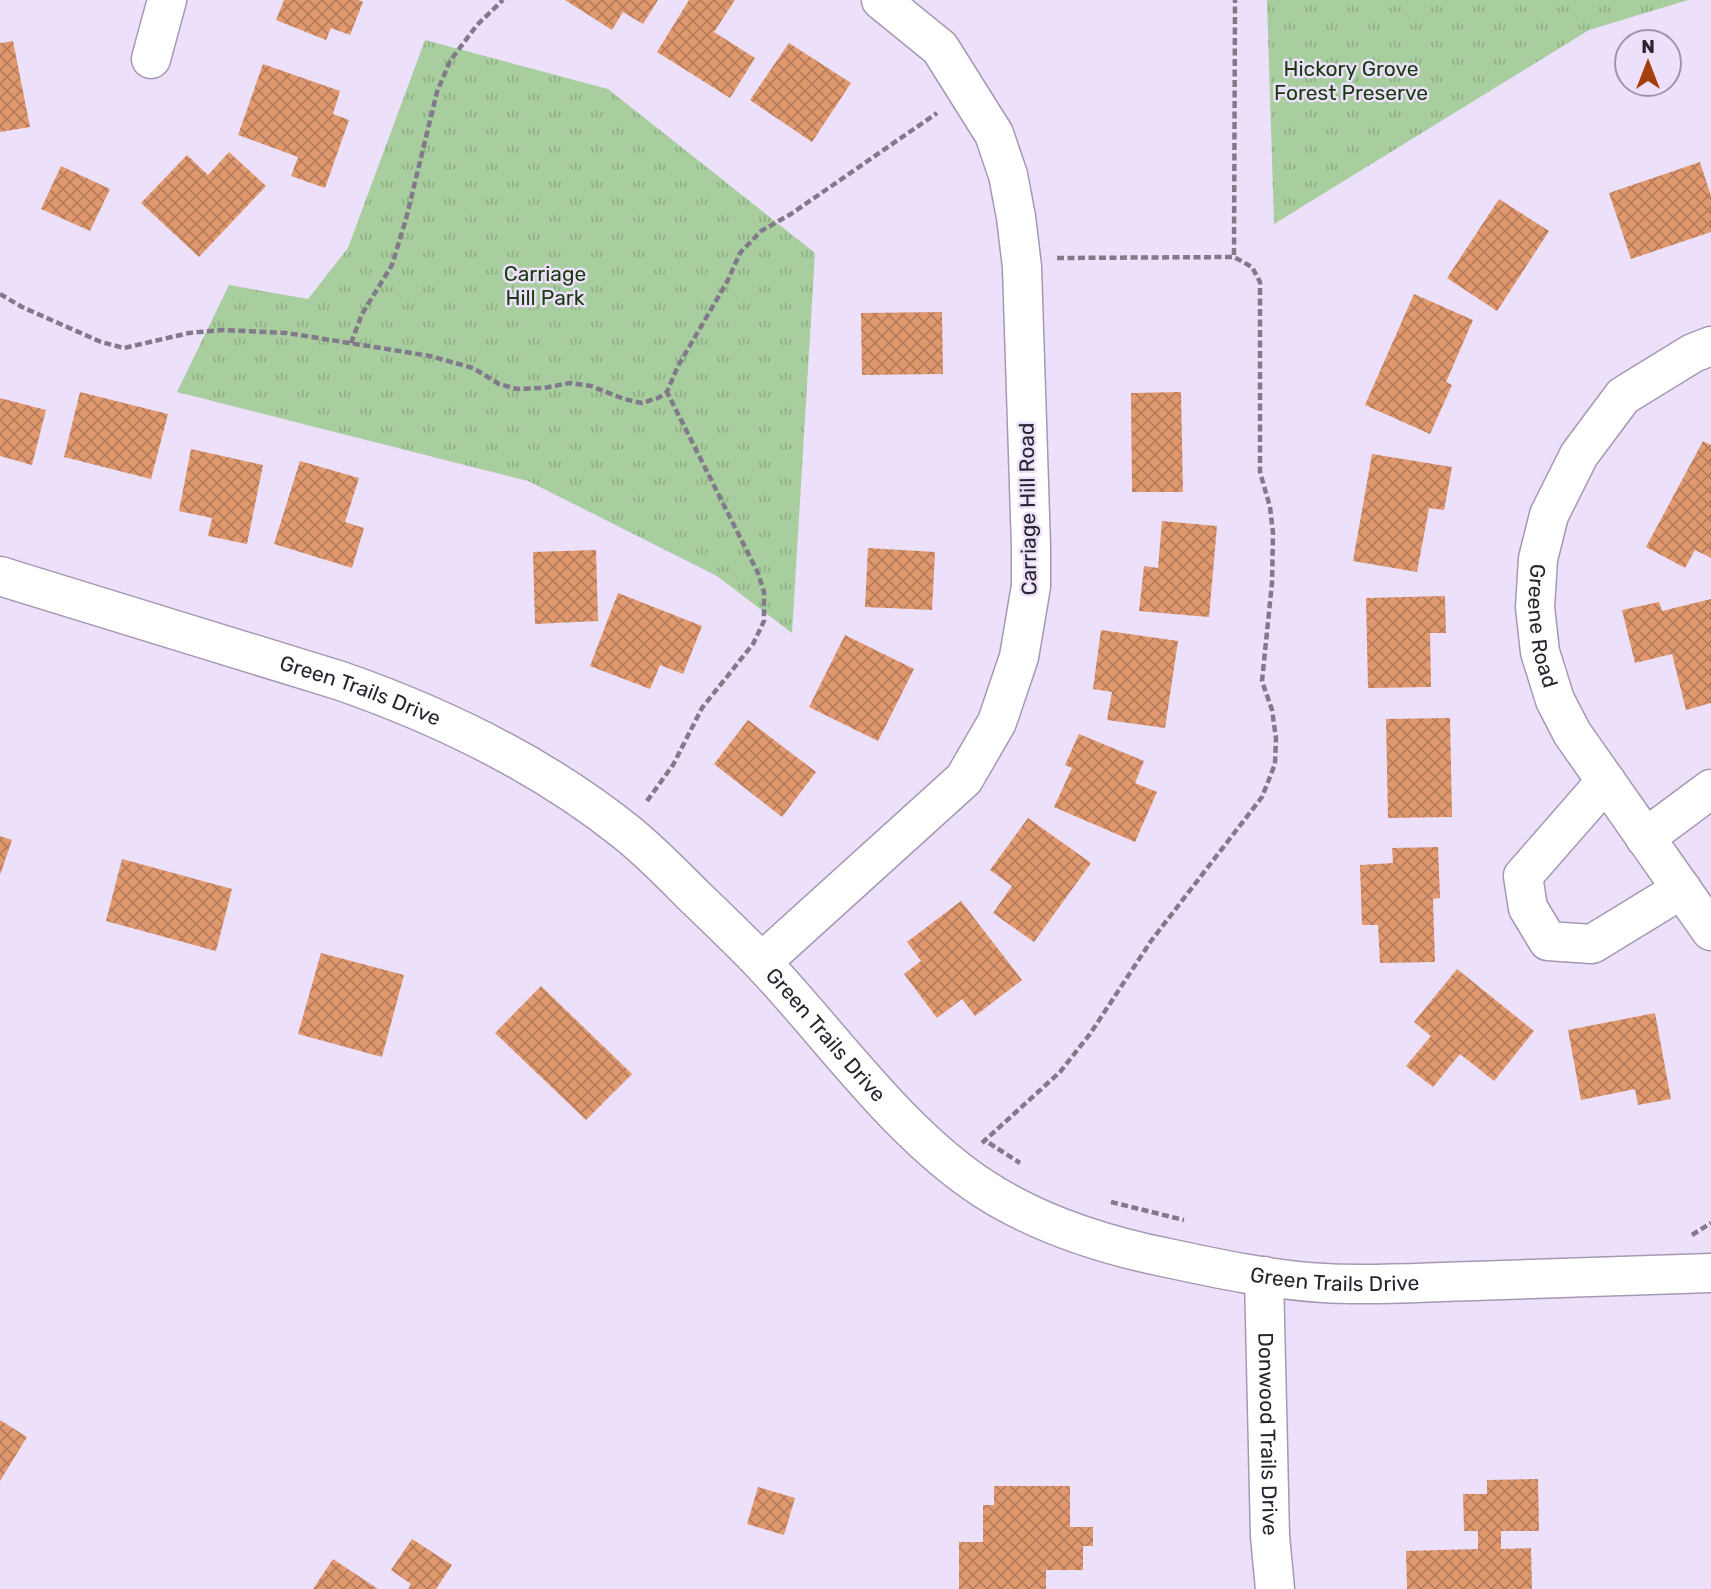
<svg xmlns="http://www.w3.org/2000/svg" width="1711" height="1589" font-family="Rubik,sans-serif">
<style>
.park{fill:url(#park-tufts)}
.building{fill:url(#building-cross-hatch)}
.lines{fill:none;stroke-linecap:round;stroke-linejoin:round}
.minor-casing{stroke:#a599b2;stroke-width:41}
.path{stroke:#827a8b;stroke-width:4.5;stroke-dasharray:7 3.5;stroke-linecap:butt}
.minor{stroke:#fff;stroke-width:38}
.labels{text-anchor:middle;stroke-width:5;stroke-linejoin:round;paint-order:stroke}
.park-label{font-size:21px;fill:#183a0d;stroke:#ede0fb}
.street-label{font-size:21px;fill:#29242e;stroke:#ede0fb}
</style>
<defs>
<pattern id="park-tufts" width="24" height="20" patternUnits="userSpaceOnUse" patternTransform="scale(1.75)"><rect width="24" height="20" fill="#a8cd9e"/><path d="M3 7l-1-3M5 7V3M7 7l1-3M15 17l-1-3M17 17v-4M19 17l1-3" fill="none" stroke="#91b088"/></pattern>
<pattern id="building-cross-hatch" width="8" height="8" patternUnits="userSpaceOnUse" patternTransform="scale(1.75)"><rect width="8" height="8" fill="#e0986e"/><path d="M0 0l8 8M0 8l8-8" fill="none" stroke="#b67c5b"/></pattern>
</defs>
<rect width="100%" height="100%" fill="#ede0fb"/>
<path class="park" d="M1267 0H1688L1589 30 1274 224Z
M425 40 608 89 815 253 792 633 717 576 528 481 177 392 229 285 308 299 348 248Z"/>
<path class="building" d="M284 0H359L363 2 350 35 331 28 326 40 276 20Z
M565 0H658L643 24 623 12 612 30Z
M689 0H735L714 32 755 58 730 98 657 52Z
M13 41 30 127 0 132V43Z
M789 43 851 83 812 142 750 100Z
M263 64 340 91 333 114 349 120 325 188 291 176 298 157 238 135Z
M229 152 266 186 199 257 141 203 187 155 208 175Z
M1700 162 1711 196V232L1631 259 1609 193Z
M61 166 110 189 90 231 41 209Z
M1499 199 1549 231 1497 311 1447 278Z
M1414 294 1473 320 1446 382 1452 385 1430 434 1365 405Z
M942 312 943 374 862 375 861 313Z
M80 392 168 414 151 479 64 457Z
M1181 392 1183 492H1132L1131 393Z
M0 398 46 410 32 465 0 456Z
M1703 441 1711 445V558L1695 550 1685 568 1646 547Z
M191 449 263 465 247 544 208 536 212 518 179 511Z
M1372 454 1452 467 1444 510 1429 508 1417 572 1353 561Z
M300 461 359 478 345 522 364 528 352 568 274 544Z
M1162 521 1217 526 1209 617 1139 611 1144 566 1158 568Z
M868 548 935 552 932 610 865 607Z
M596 550 598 621 535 624 533 552Z
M618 593 702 626 683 674 660 665 650 689 590 666Z
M1445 596 1446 633H1430L1431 687 1368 688 1366 598Z
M1711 599V703L1686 710 1672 654 1635 663 1622 610 1659 602 1662 611Z
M1101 630 1178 641 1165 728 1107 720 1112 692 1093 689Z
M845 635 914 669 878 741 809 707Z
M1450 718 1452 817 1388 818 1386 719Z
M748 720 816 772 782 817 714 764Z
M1079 734 1144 761 1135 783 1157 792 1135 842 1054 807 1072 768 1065 765Z
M1028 818 1091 863 1034 942 993 913 1012 886 990 870Z
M0 836 12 840 0 875Z
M1438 847 1440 898 1433 899 1435 962 1380 963 1378 925H1362L1360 865 1393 863 1392 848Z
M122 859 232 889 216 951 106 921Z
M961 901 1022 980 975 1016 962 999 937 1018 904 974 921 961 907 942Z
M321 953 404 975 382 1057 298 1034Z
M1457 969 1534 1031 1494 1081 1460 1054 1433 1087 1406 1066 1431 1036 1414 1022Z
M541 986 632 1074 586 1120 495 1033Z
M1655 1013 1671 1099 1638 1105 1635 1089 1581 1100 1568 1030Z
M0 1420 27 1437 0 1481Z
M1538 1479 1539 1531H1501V1549L1531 1548 1532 1589H1407L1406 1551 1478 1549V1531H1464L1463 1494H1487V1480Z
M994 1486H1070V1527H1093V1546H1083V1570H1046V1589H959V1542H983V1505H994Z
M758 1487 795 1498 784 1535 747 1524Z
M412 1539 452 1565 436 1589H408L411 1584 391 1570Z
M333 1559 378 1589H313Z"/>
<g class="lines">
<defs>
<g id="minor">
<path d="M151 59 167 0"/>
<path id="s1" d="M1711 346 1693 353 1623 396 1579 455 1549 515 1538 559 1535 607 1540 652 1555 700 1572 733 1711 931"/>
<path id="s2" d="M0 576 341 681C444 717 541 764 626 832 651 852 673 875 695 897 718 919 741 941 763 964 832 1037 899 1134 984 1189 1040 1225 1103 1245 1168 1258 1219 1269 1271 1280 1324 1283 1373 1286 1424 1282 1474 1281 1553 1278 1632 1275 1711 1273"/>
<path d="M1606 781 1523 876 1528 908 1548 941 1592 944 1682 889"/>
<path d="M1645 838 1711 789"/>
<path d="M762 962 964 779 997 722 1019 657 1031 586V547L1022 267 1016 217 1008 175 994 134 940 48 881 0"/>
<path id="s3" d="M1264 1276 1270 1536 1275 1589"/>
</g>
</defs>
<use href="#minor" class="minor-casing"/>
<path class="path" d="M1057 258 1234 257
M0 294 22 307 101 342 124 348 189 333 222 330 287 333 430 356 473 368 499 384 517 389 544 388 570 383 591 386 624 399 642 403 658 398 667 392 678 366 727 282 740 253 761 231 791 214 937 113
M351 343 362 314 392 265 406 219 437 92 450 61 477 25 503 0
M647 801 673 765 702 708 753 644 764 621V592L758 573 667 392
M982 1143 1060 1072 1090 1034 1151 941 1262 797 1275 764 1276 738 1272 710 1262 681 1272 583 1273 533 1270 507 1260 472V282L1252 267 1234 257 1235 0
M989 1143 1020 1163
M1111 1202 1184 1220
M1692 1235 1711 1223"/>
<use href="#minor" class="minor"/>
</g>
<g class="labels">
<g class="park-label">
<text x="1351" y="76">Hickory Grove<tspan x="1351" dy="24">Forest Preserve</tspan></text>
<text x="545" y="281">Carriage<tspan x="545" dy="24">Hill Park</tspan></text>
</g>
<g class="street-label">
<text transform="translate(1028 509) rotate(-91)" y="7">Carriage Hill Road</text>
<text dy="7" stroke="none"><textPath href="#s1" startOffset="355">Greene Road</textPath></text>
<text dy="7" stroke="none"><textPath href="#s2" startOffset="378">Green Trails Drive</textPath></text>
<text dy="7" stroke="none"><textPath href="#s2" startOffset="966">Green Trails Drive</textPath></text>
<text dy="7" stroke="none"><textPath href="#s2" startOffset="1554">Green Trails Drive</textPath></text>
<text dy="7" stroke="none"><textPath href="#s3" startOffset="158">Donwood Trails Drive</textPath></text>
</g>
</g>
<g transform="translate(1648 63)"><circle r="33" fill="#ede0fb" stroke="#9f95a9" stroke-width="2"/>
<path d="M0-5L12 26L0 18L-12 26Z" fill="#a43f0d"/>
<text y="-10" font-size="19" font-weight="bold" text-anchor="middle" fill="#29242e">N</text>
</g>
</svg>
